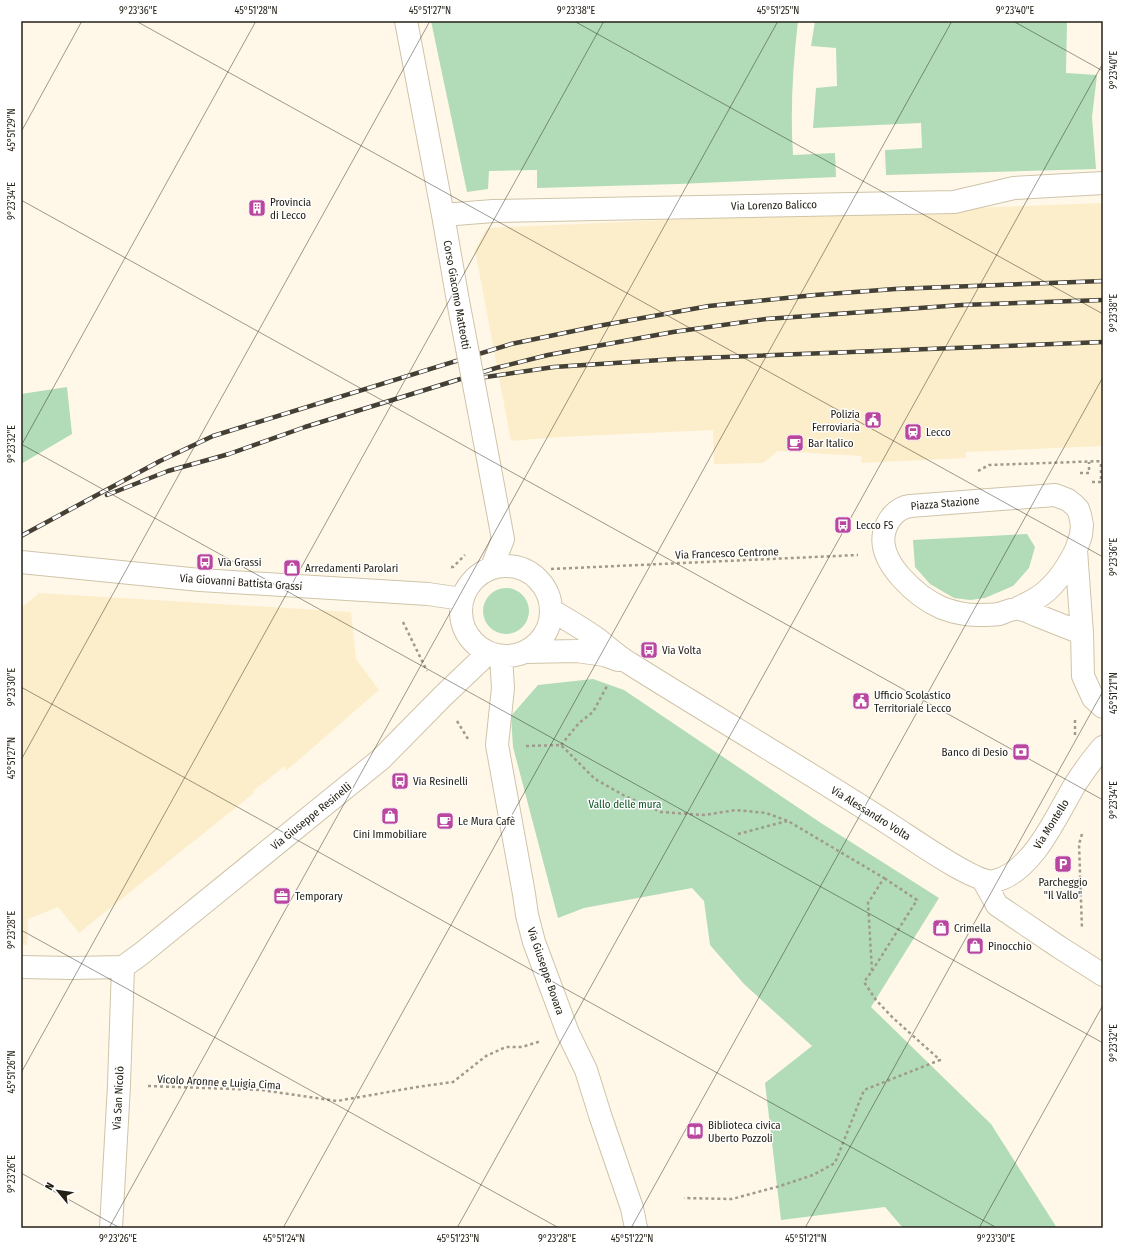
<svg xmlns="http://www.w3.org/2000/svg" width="1124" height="1249" font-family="'Fira Sans Condensed',sans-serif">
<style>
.built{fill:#fceecb}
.green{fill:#b1dcb7}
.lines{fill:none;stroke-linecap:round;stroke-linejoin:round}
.minor-casing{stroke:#cfc4a9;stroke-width:24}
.path{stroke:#a09a8d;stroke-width:2.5;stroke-dasharray:3 3;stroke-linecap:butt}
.minor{stroke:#fff;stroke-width:22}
.rail-casing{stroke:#454035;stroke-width:4.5}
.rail{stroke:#fff;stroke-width:3;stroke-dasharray:9;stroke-linecap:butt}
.minor-bridge-casing{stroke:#cfc4a9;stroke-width:24;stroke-linecap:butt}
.minor-bridge{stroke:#fff;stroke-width:22}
.ticks{fill:none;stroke:#252117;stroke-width:1;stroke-opacity:0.45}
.labels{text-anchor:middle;stroke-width:3;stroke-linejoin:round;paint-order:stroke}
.poi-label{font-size:11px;fill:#252117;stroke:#fff;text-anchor:start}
.street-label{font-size:11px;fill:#252117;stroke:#fff}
.park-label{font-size:11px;fill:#0a5322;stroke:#fff}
.neatline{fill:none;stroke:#252117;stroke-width:1.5}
.ticks-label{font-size:10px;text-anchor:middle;fill:#252117}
</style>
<rect width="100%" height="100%" fill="#fff8e8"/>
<path class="built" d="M1103 203V446L966 452V458L862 463 861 456 778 451 763 463 714 464 713 430 559 437 511 441 475 250 487 228 762 216Z
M39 593 351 612 356 659 379 690 286 771 285 766 253 791 254 793 79 933 58 907 28 919 27 945H21V608Z"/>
<path class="green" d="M431 21H798C793 65 790 110 793 155L835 153 836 177 678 184 537 188V170L489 171 488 189 467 192Z
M815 21H1067L1066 73 1097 75 1092 117 1096 169 886 175 885 150 922 148 921 123 813 128 816 88 837 86 836 48 811 46Z
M67 387 72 434 21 464V394Z
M1027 534 1035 547 1029 568 1013 586 985 598 970 600 954 598 930 584 915 567 913 540Z
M483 611a23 23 0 1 1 46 0a23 23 0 1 1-46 0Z
M593 679 624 690 821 823 939 898 871 1007 991 1124 1057 1228H903L885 1207 781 1220 765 1083 812 1046 744 984 710 945 704 901 692 888 584 908 558 918 513 747 511 716 538 685Z"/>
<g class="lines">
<defs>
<path id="minor" d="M406 21 443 215 458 301
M443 215 493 211 954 202 1014 188 1103 183
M483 432 503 539 492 567
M21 562 200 580 428 594 462 599
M461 611a45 45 0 1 1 90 0a45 45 0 1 1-90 0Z
M1018 608C1024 605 1031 602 1037 598 1055 587 1067 568 1076 550
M551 610C566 619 582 628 596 638 607 646 617 656 629 663 718 719 809 772 897 829 914 840 978 885 995 881 1034 871 1057 814 1076 783 1084 771 1093 758 1103 747
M1082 633C1066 627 1051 621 1036 615 1031 613 1025 610 1019 609 1013 608 1005 612 999 614 992 615 984 615 977 615 966 615 953 612 942 608 917 597 878 563 884 533 887 520 896 508 910 506L1055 495 1068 500 1073 504 1078 509 1080 515 1082 525 1081 535 1076 550 1082 633 1083 676 1093 698 1103 707
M526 652 577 651 604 655 618 660
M501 656 503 688 497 745 524 894 527 915 534 942 568 1033 586 1070 600 1115 632 1208 636 1228
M983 880 997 905 1059 947 1103 975
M21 967 71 968 123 967
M123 967 141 954 381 759 443 696 488 653
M111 1228 119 1085 123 967"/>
</defs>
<use href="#minor" class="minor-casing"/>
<path class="path" d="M978 471 989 465 1103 461
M1080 473H1089V462
M1092 482H1101V461
M451 567H453L465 555
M551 569 858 555
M403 622 427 671
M1075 720V735
M457 721 468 739
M561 745 579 723 593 712 607 686
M526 746 561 745 595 779 625 796 661 812 704 815 736 810 766 813 788 821 884 878 868 903 872 971 864 982 876 1000 893 1018 940 1060 864 1090 835 1163 813 1175 780 1186 732 1199 684 1198
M738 834 787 821
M1082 834 1079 844 1082 929
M872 971 917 900 884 878
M148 1086 261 1090 337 1101 417 1087 453 1082 486 1056 506 1047H522L541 1041"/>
<use href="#minor" class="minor"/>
<defs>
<path id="rail" d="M479 378 554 367 676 359 1103 342
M107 495 168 471 229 454 305 427 496 368 548 355 673 332 766 319 962 305 1103 300
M21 536 160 461 213 436 511 344 598 326 709 306 815 295 895 289 1103 281"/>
</defs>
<use href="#rail" class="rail-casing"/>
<use href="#rail" class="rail"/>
<defs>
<path id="minor-bridge" d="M458 301 483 432"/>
</defs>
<use href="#minor-bridge" class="minor-bridge-casing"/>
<use href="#minor-bridge" class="minor-bridge"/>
</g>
<path class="ticks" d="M136 21 1103 557M574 21 1103 314M1013 21 1103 71M21 132 82 21M21 200 1103 800M21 444 1103 1043M21 446 256 21M21 687 997 1228M21 760 430 21M21 930 559 1228M21 1073 604 21M21 1173 120 1228M109 1228 778 21M283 1228 952 21M457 1228 1103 63M631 1228 1103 377M805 1228 1103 691M979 1228 1103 1005"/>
<defs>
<symbol id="building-square" viewBox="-11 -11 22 22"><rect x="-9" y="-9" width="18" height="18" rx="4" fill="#b9469f" stroke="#fff"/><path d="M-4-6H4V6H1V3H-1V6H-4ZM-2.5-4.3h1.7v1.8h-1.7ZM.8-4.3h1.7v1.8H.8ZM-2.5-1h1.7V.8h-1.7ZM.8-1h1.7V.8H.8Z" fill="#fff"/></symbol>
<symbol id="civic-square" viewBox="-11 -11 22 22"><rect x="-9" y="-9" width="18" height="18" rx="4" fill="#b9469f" stroke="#fff"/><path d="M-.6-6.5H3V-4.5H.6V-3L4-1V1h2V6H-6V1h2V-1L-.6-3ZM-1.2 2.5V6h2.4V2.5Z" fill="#fff"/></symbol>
<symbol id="station-square" viewBox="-11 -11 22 22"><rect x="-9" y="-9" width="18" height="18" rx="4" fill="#b9469f" stroke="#fff"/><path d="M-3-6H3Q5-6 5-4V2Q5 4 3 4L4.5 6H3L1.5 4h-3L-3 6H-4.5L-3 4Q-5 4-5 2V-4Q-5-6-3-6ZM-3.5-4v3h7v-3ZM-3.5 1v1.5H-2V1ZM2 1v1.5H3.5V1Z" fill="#fff"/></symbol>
<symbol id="cafe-square" viewBox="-11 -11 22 22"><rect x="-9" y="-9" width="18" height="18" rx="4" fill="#b9469f" stroke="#fff"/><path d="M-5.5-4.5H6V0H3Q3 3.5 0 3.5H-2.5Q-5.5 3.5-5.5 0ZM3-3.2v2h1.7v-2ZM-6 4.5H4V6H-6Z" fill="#fff"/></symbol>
<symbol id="bus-square" viewBox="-11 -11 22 22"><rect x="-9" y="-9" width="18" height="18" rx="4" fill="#b9469f" stroke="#fff"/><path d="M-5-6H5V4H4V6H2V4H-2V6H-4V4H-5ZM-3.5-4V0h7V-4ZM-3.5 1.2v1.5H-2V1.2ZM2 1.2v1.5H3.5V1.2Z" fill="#fff"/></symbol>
<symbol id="shop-square" viewBox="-11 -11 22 22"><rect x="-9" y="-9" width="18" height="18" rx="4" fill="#b9469f" stroke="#fff"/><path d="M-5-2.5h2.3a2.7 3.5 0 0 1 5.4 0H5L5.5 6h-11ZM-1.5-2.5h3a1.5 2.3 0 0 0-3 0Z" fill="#fff"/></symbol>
<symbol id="bank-square" viewBox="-11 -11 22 22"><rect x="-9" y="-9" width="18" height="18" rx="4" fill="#b9469f" stroke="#fff"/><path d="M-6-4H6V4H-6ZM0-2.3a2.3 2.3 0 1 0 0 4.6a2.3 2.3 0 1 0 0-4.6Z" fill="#fff"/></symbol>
<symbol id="parking-square" viewBox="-11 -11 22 22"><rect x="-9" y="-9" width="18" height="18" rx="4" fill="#b9469f" stroke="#fff"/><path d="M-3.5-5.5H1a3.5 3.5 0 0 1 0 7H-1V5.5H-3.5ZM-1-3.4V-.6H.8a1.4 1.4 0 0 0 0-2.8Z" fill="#fff"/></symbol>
<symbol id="office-square" viewBox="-11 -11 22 22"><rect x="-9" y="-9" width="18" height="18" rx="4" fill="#b9469f" stroke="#fff"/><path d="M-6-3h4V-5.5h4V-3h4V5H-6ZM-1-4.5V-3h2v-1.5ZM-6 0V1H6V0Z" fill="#fff"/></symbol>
<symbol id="library-square" viewBox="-11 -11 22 22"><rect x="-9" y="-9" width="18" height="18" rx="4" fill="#b9469f" stroke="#fff"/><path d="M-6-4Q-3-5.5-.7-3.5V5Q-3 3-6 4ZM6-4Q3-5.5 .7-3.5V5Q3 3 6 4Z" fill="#fff"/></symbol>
</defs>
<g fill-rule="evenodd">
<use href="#building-square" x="247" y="198" width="20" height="20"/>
<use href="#civic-square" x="863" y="410" width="20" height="20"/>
<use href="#station-square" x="903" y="422" width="20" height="20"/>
<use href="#cafe-square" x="785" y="433" width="20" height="20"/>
<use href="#bus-square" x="833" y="515" width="20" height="20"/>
<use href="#bus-square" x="195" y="552" width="20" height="20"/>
<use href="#shop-square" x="282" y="558" width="20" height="20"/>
<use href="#bus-square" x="639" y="640" width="20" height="20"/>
<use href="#civic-square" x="851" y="691" width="20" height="20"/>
<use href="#bank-square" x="1011" y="742" width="20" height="20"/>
<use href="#bus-square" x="390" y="771" width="20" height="20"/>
<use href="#shop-square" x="380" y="806" width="20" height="20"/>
<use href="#cafe-square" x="435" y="811" width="20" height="20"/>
<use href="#parking-square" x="1053" y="854" width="20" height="20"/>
<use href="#office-square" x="272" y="886" width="20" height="20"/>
<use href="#shop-square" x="931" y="918" width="20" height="20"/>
<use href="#shop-square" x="965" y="936" width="20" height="20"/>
<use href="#library-square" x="685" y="1121" width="20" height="20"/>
</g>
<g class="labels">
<g class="poi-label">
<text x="270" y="206">Provincia<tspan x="270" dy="13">di Lecco</tspan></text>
<text x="860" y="418" text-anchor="end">Polizia<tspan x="860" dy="13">Ferroviaria</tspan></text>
<text x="926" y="436">Lecco</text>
<text x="808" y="447">Bar Italico</text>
<text x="856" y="529">Lecco FS</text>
<text x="218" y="566">Via Grassi</text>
<text x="305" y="572">Arredamenti Parolari</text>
<text x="662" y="654">Via Volta</text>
<text x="874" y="699">Ufficio Scolastico<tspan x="874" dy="13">Territoriale Lecco</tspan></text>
<text x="1008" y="756" text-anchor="end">Banco di Desio</text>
<text x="413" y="785">Via Resinelli</text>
<text x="458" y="825">Le Mura Cafè</text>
<text x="390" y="838" text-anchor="middle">Cini Immobiliare</text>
<text x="1063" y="886" text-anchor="middle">Parcheggio<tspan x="1063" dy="13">"Il Vallo"</tspan></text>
<text x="295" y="900">Temporary</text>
<text x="954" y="932">Crimella</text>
<text x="988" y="950">Pinocchio</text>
<text x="708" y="1129">Biblioteca civica<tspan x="708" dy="13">Uberto Pozzoli</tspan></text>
</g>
<g class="street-label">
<text transform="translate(774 205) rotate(-1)" y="4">Via Lorenzo Balicco</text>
<text transform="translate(457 295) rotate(80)" y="4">Corso Giacomo Matteotti</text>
<text transform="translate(945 503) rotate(-5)" y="4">Piazza Stazione</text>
<text transform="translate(727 553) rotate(-2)" y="4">Via Francesco Centrone</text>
<text transform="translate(241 582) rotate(4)" y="4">Via Giovanni Battista Grassi</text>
<text transform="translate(871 813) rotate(32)" y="4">Via Alessandro Volta</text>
<text transform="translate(311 816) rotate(-39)" y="4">Via Giuseppe Resinelli</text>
<text transform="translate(1051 824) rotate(-58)" y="4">Via Montello</text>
<text transform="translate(546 971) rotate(71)" y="4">Via Giuseppe Bovara</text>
<text transform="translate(219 1082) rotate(3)" y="4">Vicolo Aronne e Luigia Cima</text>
<text transform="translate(118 1098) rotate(-87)" y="4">Via San Nicolò</text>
</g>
<g class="park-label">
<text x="625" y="808">Vallo delle mura</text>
</g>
</g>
<rect width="1124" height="1249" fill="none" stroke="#ffffff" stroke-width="44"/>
<g transform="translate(58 1191) rotate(299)" stroke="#ffffff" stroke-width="3" paint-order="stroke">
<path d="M0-3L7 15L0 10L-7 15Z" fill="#252117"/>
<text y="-6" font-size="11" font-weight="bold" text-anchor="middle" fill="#252117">N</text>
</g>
<rect x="22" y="22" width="1080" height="1205" class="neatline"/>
<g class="ticks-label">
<text x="138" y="14">9°23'36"E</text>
<text x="256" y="14">45°51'28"N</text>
<text x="430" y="14">45°51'27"N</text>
<text x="576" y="14">9°23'38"E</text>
<text x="778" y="14">45°51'25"N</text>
<text x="1015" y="14">9°23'40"E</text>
<text transform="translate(1113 70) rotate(-90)" y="4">9°23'40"E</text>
<text transform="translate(11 130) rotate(-90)" y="4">45°51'29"N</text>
<text transform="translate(11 201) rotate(-90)" y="4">9°23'34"E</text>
<text transform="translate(1113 313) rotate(-90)" y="4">9°23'38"E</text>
<text transform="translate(11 444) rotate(-90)" y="4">9°23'32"E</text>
<text transform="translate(1113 557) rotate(-90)" y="4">9°23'36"E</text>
<text transform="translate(11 687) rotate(-90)" y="4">9°23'30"E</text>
<text transform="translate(1113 693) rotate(-90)" y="4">45°51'21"N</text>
<text transform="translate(11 758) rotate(-90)" y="4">45°51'27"N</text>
<text transform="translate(1113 800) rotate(-90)" y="4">9°23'34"E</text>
<text transform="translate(11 930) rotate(-90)" y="4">9°23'28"E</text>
<text transform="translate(1113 1043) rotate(-90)" y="4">9°23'32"E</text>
<text transform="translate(11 1072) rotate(-90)" y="4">45°51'26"N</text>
<text transform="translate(11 1174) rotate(-90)" y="4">9°23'26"E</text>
<text x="118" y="1242">9°23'26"E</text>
<text x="284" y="1242">45°51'24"N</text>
<text x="458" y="1242">45°51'23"N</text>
<text x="557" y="1242">9°23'28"E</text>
<text x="632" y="1242">45°51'22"N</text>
<text x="806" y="1242">45°51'21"N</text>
<text x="996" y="1242">9°23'30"E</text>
</g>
</svg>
